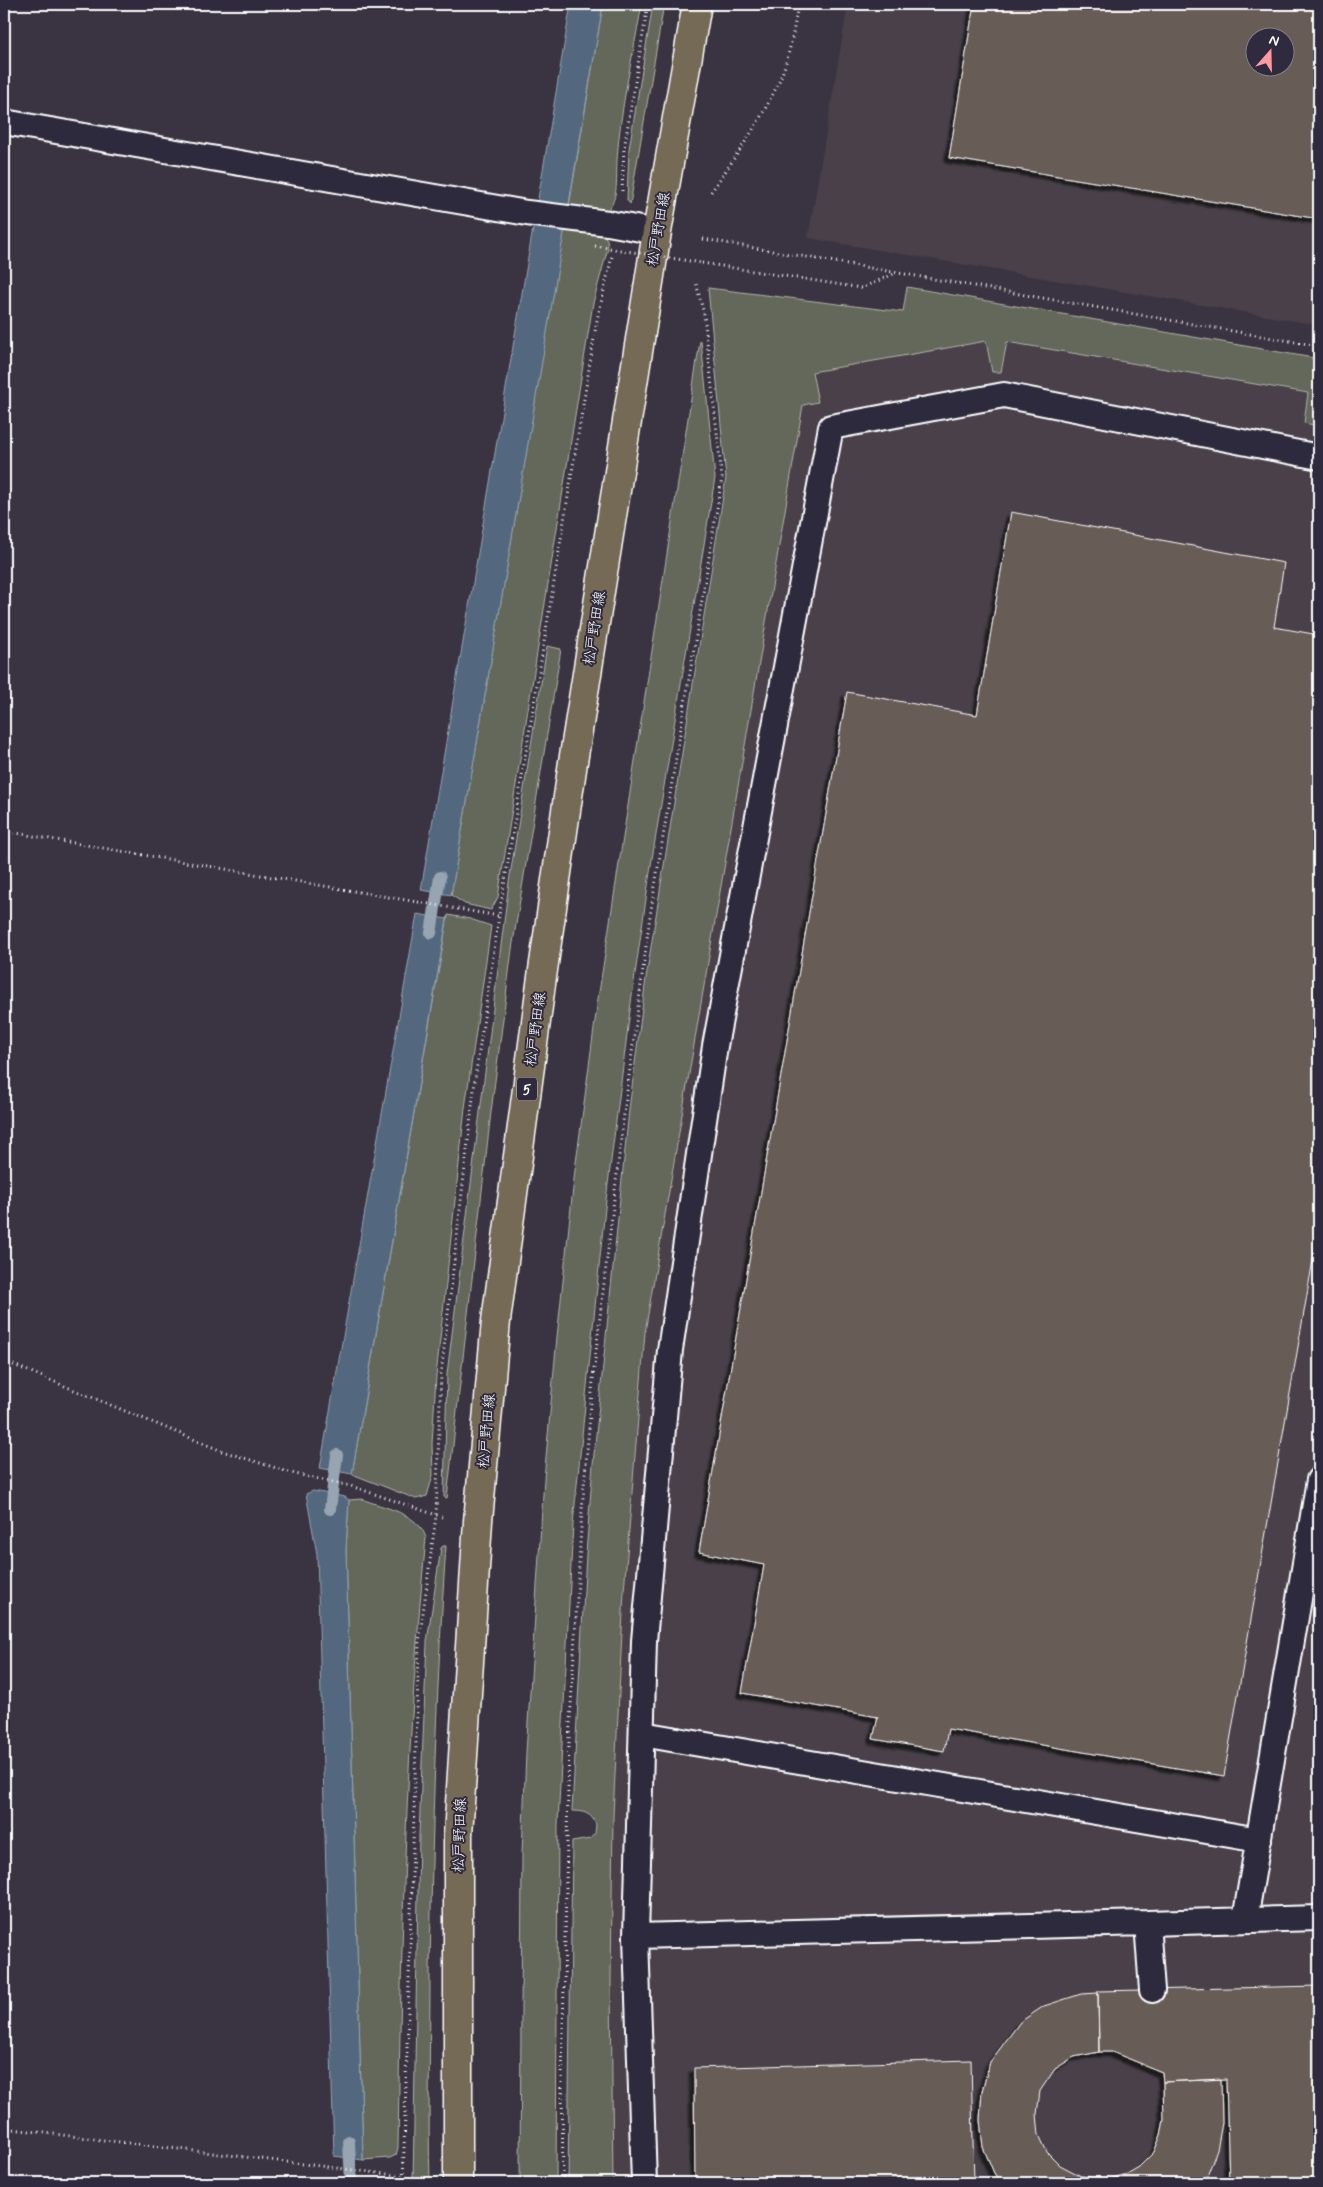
<svg xmlns="http://www.w3.org/2000/svg" width="1323" height="2187" font-family="Mynerve,'Klee One',sans-serif">
<style>
.built{fill:#484048;fill-rule:evenodd}
.green{fill:#64685a;stroke:#b2b4ac}
.water{fill:#52687e;stroke:#97a4b2}
.lines{fill:none;stroke-linecap:round;stroke-linejoin:round}
.stream{stroke:#97a4b2;stroke-width:12}
.building{fill:#675b56;stroke:#fff;fill-rule:evenodd;filter:url(#shadow)}
.service-casing{stroke:#fff;stroke-width:28}
.primary-casing{stroke:#fff;stroke-width:31}
.path{stroke:#fff;stroke-width:3;stroke-dasharray:1 4;stroke-linecap:butt}
.service{stroke:#2f2a3d;stroke-width:24}
.primary{stroke:#756a55;stroke-width:28}
.path-bridge{stroke:#fff;stroke-width:3;stroke-dasharray:1 4;stroke-linecap:butt}
.labels{text-anchor:middle;stroke-width:4;stroke-linejoin:round;paint-order:stroke}
.shield{fill:#2f2a3d;stroke:#c1bfc5;stroke-width:1}
.shield-label{font-size:14px;font-weight:bold;fill:#fff}
.street-label{font-size:15px;fill:#fff;stroke:#2f2a3d}
</style>
<defs>
<filter id="shadow"><feDropShadow dx="-4.5" dy="4.5" stdDeviation="1" flood-color="#0009"/></filter>
</defs>
<rect width="100%" height="100%" fill="#3a3442"/>
<filter id="ink" filterUnits="userSpaceOnUse"><feTurbulence type="fractalNoise" baseFrequency=".02" numOctaves="2"/><feDisplacementMap in="SourceGraphic" scale="10" xChannelSelector="R" yChannelSelector="G"/><feConvolveMatrix kernelMatrix="1 2 1 2 8 2 1 2 1" color-interpolation-filters="sRGB"/></filter>
<g filter="url(#ink)">
<path class="built" d="M848 4H1319V325L808 238ZM1256 38H1286V68H1256Z
M907 287 1319 359V2183H613L611 1979 613 1816 624 1591 645 1332 797 300 903 312Z"/>
<path class="green" d="M603 4H642C633 55 620 109 617 160 616 177 619 199 607 211L568 212Z
M653 4H664L630 204 627 200 629 149Z
M565 225 601 233 607 239 608 248 593 303 498 897 491 910 465 904 451 895Z
M907 287 1319 359V426L1304 423 1308 393 1007 342 1001 372H992L986 341 812 372 818 402 803 405 645 1332 624 1591 613 1816 611 1979 613 2183H568L572 1842 590 1839 595 1833 596 1825C592 1813 583 1811 572 1811L586 1554 593 1464 629 1110 646 978 726 478 708 288 903 312Z
M700 341H701L715 478 651 865 632 995 605 1208 573 1524 558 1824 556 2183H520L522 1854 526 1753 544 1479 557 1337 575 1170 598 999Z
M547 646 561 649 512 949 491 1112 447 1498 444 1497 447 1374 509 882Z
M448 915 470 919 491 926 465 1108 436 1376 432 1444 433 1475 427 1496 416 1499 352 1474Z
M362 1499C384 1508 419 1513 426 1538 406 1740 401 1944 398 2148L396 2155 390 2158 363 2160 346 1549 349 1500Z
M443 1546H446C436 1688 432 1830 430 1972 430 2042 428 2113 430 2183H413L419 1835 427 1642 441 1548Z"/>
<path class="water" d="M571 4H603L451 895 421 890Z
M417 914 447 919 352 1474 320 1468Z
M313 1491 345 1497 349 1500 346 1549 363 2160 334 2156 317 1554 306 1494Z"/>
<g class="lines">
<path class="stream" d="M431 933 440 877
M330 1509 337 1455
M349 2142 351 2183"/>
</g>
<path class="building" d="M974 4H1319V219L949 158ZM1256 38H1286V68H1256Z
M1011 512 1284 563 1274 627 1319 635V1225L1224 1776 948 1729 944 1751 873 1739 878 1717 742 1693 764 1565 699 1552 847 692 977 715Z
M1319 1986V2183H1229L1226 2079 1163 2082 1162 2072 1112 2052H1099L1098 1991Z
M1098 1993 1099 2052 1074 2057 1055 2069 1040 2091 1037 2114 1039 2135 1047 2152 1060 2165 1081 2176 1109 2179 1127 2174 1139 2167 1154 2152 1161 2135 1164 2120 1163 2082 1221 2079 1222 2123 1217 2150 1207 2176 1201 2183H1001L994 2173 983 2147 980 2120 982 2091 990 2062 1020 2022 1044 2006 1081 1994Z
M971 2060 974 2183H695L694 2068Z"/>
<g class="lines">
<defs>
<path id="service" d="M4 122 527 213 608 223 657 232
M642 1734 1259 1840
M1245 1920 1319 1480
M1147 1923 636 1936 644 1641 670 1350 715 1046 831 427 1004 395 1319 457
M636 1936 644 2183
M1152 1990 1147 1923 1319 1918"/>
<path id="primary" d="M458 2183V1835L478 1521 496 1321 541 984 573 762 657 232 697 4"/>
</defs>
<use href="#service" class="service-casing"/>
<use href="#primary" class="primary-casing"/>
<path class="path" d="M622 191 624 149 648 4
M711 192C736 156 762 120 780 79 790 56 794 28 798 4
M703 239 1319 346
M702 263 861 288 894 274
M4 831 499 916
M4 1361 222 1451 295 1474 351 1486 442 1517
M4 2128 403 2176
M403 2183 419 1643 436 1516 441 1374 476 1072 499 916 597 320 612 256
M563 2183 562 2083 569 1741 582 1510 594 1368 624 1114 650 916 722 478 704 314 696 283"/>
<use href="#service" class="service"/>
<use href="#primary" class="primary"/>
<path class="path-bridge" d="M595 246 702 263"/>
</g>
</g>
<g class="labels">
<rect class="shield" x="517" y="1077.5" width="20" height="23" rx="4"/>
<g class="shield-label">
<text x="527" y="1094">5</text>
</g>
<g class="street-label">
<text transform="translate(658 229) rotate(-80)" y="5">松戸野田線</text>
<text transform="translate(594 628) rotate(-81)" y="5">松戸野田線</text>
<text transform="translate(535 1029) rotate(-82)" y="5">松戸野田線</text>
<text transform="translate(486 1431) rotate(-85)" y="5">松戸野田線</text>
<text transform="translate(459 1835) rotate(-88)" y="5">松戸野田線</text>
</g>
</g>
<rect width="1323" height="2187" fill="none" stroke="#2f2a3d" stroke-width="20"/>
<rect x="10" y="10" width="1303" height="2167" fill="none" stroke="#fff" stroke-width="2" filter="url(#ink)"/>
<g transform="translate(1270 52) rotate(20)"><circle r="24" fill="#2f2a3d" stroke="#827f8b"/>
<path d="M0-4L9 19L0 12L-9 19Z" fill="#ff9aa2"/>
<text y="-8" font-size="14" font-weight="bold" text-anchor="middle" fill="#ffffff">N</text>
</g>
</svg>
